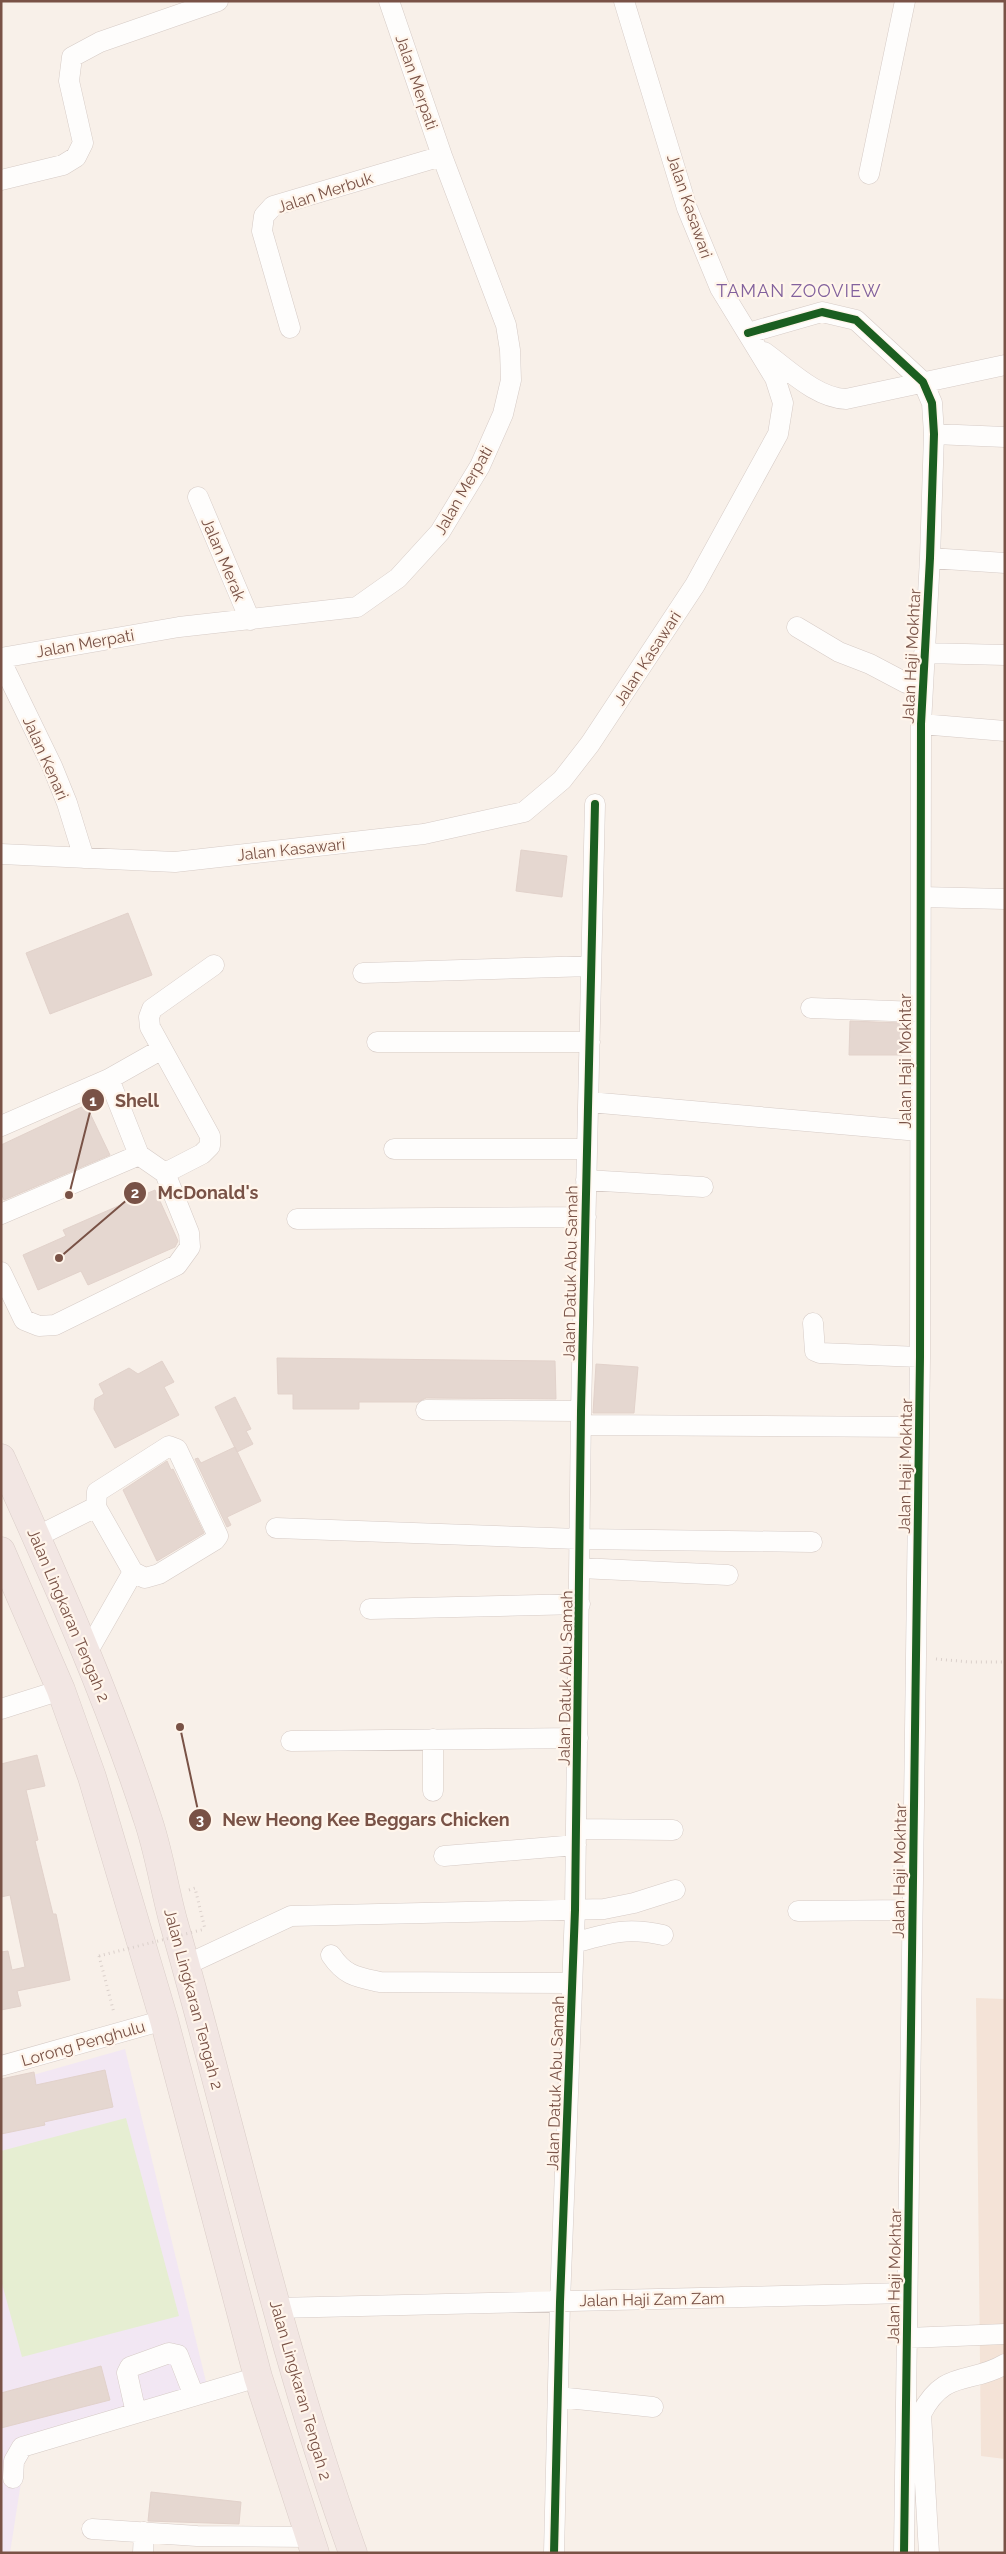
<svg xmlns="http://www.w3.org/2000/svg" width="1006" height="2554" font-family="Raleway,sans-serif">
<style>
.residential{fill:#f4e3d7}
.education{fill:#f2e7f3}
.green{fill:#e6eed2}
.building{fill:#e5d7d0;stroke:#e2d2cb}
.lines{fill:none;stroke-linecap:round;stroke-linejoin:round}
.minor-casing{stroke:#d6cbc6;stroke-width:21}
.highway-casing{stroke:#dacdc8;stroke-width:29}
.path{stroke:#dbd0cb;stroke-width:3;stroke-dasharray:1 4;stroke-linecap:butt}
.minor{stroke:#fefdfc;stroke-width:20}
.highway{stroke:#f2e6e3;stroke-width:28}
.path-bridge{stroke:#dbd0cb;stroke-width:3;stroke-dasharray:1 4;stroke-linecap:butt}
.cycleway-casing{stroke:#fff5eb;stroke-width:11}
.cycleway{stroke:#1b5e20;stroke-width:8}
.labels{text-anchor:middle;stroke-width:4.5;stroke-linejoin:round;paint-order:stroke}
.street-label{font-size:16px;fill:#795246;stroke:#fff5eb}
.neighbourhood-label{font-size:18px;letter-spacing:1px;fill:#82619d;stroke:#fff5eb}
.leader{fill:none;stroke:#795246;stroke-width:2}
.callout-dot{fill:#795246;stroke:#fff5eb;stroke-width:2}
.mark-label{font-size:15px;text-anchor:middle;font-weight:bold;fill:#fff}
.callout-label{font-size:18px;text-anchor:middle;font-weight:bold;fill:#795246;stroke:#fff5eb;stroke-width:4.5;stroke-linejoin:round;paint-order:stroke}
</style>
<rect width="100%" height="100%" fill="#f8f0e9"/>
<path class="residential" d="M976 1998 1005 1999V2459L981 2456Z"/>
<path class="education" d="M125 2049 209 2394 26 2450 10 2553H1V2084Z"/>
<path class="green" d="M126 2118 179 2316 22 2357 1 2280V2151Z"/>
<path class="building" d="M521 850 567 856 562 897 516 891Z
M128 913 152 975 50 1014 26 953Z
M850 1021 902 1023V1055H849Z
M86 1105 110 1155 4 1200 1 1193V1145Z
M155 1190 178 1241 175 1247 88 1285 81 1271 38 1290 23 1255 66 1236 63 1230Z
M277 1358 555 1361 556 1399 426 1398 418 1402H359V1409H293V1394H278Z
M162 1361 174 1382 164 1387 179 1415 115 1448 94 1409 95 1399 104 1394 99 1384 129 1368 138 1374Z
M596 1364 638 1367 634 1413H593Z
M235 1397 251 1429 246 1431 253 1444 237 1452 215 1407Z
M235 1447 261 1501 227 1517 231 1525 227 1527 195 1459 198 1458 201 1463Z
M167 1461 171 1470 173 1469 204 1533 157 1561 123 1490Z
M37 1755 45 1786 26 1790 38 1840 35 1841 53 1914H56L70 1980 17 1991 21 2006 1 2010V1952L8 1951 12 1970 25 1967 10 1895 1 1897V1764Z
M105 2070 113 2107 44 2122 45 2125 1 2134V2079L34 2072 36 2085Z
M101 2366 110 2400 1 2428V2393Z
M151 2492 241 2502 239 2524 148 2521Z"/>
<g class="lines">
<defs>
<path id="minor" d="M869 174 905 1
M1 180 63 165 76 157 83 143 69 81 72 57 100 42 218 1
M290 328 262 231 264 216 273 206 442 156
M748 333 822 312 856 320 923 382 932 403 934 434 930 558 921 724 920 1357 904 2553
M764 352C788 369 816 398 846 399L1005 365
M934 434 1005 437
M198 497 250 620
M930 558 1005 563
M797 627 839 652 870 664 906 683 922 681
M924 653 1005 655
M1 658 179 627 357 607 398 578 440 532 480 466 503 414 511 380 510 350 506 325 442 156 389 1
M1 661 52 766 67 803 84 858
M921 724 1005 731
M1 854 175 862 424 834 524 812 562 780 590 744 695 585 778 434 783 403 775 378 720 288 687 208 624 1
M921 897 1005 899
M363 973 591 966
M811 1008 919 1012
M377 1042H590
M109 1079 162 1049
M589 1102 919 1131
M1 1126 109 1079 139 1155 165 1173 189 1233 190 1247 177 1265 55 1325 39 1326 24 1320 1 1272
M394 1149H587
M165 1173 202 1154 210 1146V1136L150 1027 149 1017 152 1009 214 965
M586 1180 703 1187
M1 1214 139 1155
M297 1219 586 1217
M813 1323 815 1351 820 1353 920 1357
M426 1410 581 1411
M582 1425 919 1427
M96 1507 97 1492 169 1446 177 1449 218 1536 215 1540 159 1574 145 1578 133 1572
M276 1528 579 1539 812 1542
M36 1537 96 1507 133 1572 88 1651
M580 1568 728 1575
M370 1609 580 1604
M1 1709 61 1690
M433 1739V1791
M291 1741 578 1738
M576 1829 673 1830
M444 1856 576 1845
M798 1911 912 1910
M574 1943C609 1933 626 1927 663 1935
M331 1955C345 1976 357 1977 380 1982L572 1983
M186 1965 291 1916 604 1909 634 1903 675 1890
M1 2066 164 2020
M276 2308 907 2293
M907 2338 1005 2334
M558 2397 653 2407
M136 2413 127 2373 130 2367 169 2353 178 2355 194 2396
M13 2478 14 2461 22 2447 258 2377
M92 2529 197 2536 310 2537
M143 2553 144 2532
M554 2553 560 2302 575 1910 581 1411 595 804
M929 2553 921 2414C945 2368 970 2385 1005 2364"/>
<path id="highway" d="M1 1458C54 1576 107 1693 147 1817 159 1851 164 1888 174 1924 234 2133 279 2347 353 2553
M1 1551 61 1690 92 1777 164 2020 258 2377 315 2553"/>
</defs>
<use href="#minor" class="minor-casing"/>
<use href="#highway" class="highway-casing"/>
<path class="path" d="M936 1659 970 1662H1005
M189 1890 195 1888 205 1929
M99 1956 114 2013"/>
<use href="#minor" class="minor"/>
<use href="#highway" class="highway"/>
<path class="path-bridge" d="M99 1956 205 1929"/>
<defs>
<path id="cycleway" d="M748 333 822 312 856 320 923 382 932 403 934 434 930 558 921 724 920 1357 904 2553
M554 2553 560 2302 575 1910 581 1411 595 804"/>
</defs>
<use href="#cycleway" class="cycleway-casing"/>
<use href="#cycleway" class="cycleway"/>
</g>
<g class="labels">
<g class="street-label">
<text transform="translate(417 82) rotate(71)" y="6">Jalan Merpati</text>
<text transform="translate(325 192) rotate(-18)" y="6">Jalan Merbuk</text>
<text transform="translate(690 206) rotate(71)" y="6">Jalan Kasawari</text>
<text transform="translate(463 490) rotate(-60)" y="6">Jalan Merpati</text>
<text transform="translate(224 559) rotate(67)" y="6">Jalan Merak</text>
<text transform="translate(85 643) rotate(-10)" y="6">Jalan Merpati</text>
<text transform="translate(911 656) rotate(-87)" y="6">Jalan Haji Mokhtar</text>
<text transform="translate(647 658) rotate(-57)" y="6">Jalan Kasawari</text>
<text transform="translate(46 758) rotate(66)" y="6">Jalan Kenari</text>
<text transform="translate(291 849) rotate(-6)" y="6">Jalan Kasawari</text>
<text transform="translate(905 1061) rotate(-90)" y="6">Jalan Haji Mokhtar</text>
<text transform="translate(570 1273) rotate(-89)" y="6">Jalan Datuk Abu Samah</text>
<text transform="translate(905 1466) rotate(-89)" y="6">Jalan Haji Mokhtar</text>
<text transform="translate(69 1615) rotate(67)" y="6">Jalan Lingkaran Tengah 2</text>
<text transform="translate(565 1678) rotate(-89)" y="6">Jalan Datuk Abu Samah</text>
<text transform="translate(899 1871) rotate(-89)" y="6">Jalan Haji Mokhtar</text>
<text transform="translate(194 1999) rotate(75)" y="6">Jalan Lingkaran Tengah 2</text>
<text transform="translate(83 2043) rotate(-16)" y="6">Lorong Penghulu</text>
<text transform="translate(555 2083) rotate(-88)" y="6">Jalan Datuk Abu Samah</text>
<text transform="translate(894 2276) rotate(-89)" y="6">Jalan Haji Mokhtar</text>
<text transform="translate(652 2299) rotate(-1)" y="6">Jalan Haji Zam Zam</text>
<text transform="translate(301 2390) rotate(74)" y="6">Jalan Lingkaran Tengah 2</text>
</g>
<g class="neighbourhood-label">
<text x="799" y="297">TAMAN ZOOVIEW</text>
</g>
</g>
<path class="leader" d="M69 1195L93 1100M59 1258L135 1193M180 1727L200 1820"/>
<g class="callout-dot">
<circle cx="69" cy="1195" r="5"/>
<circle cx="59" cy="1258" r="5"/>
<circle cx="180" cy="1727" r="5"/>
<circle cx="93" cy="1100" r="12"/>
<circle cx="135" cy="1193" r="12"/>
<circle cx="200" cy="1820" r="12"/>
</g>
<g class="mark-label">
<text x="93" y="1106">1</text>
<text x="135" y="1198">2</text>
<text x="200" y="1825">3</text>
</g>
<g class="callout-label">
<text x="137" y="1107">Shell</text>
<text x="208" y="1199">McDonald's</text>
<text x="366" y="1826">New Heong Kee Beggars Chicken</text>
</g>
<rect width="1006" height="2554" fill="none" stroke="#795246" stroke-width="5"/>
</svg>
